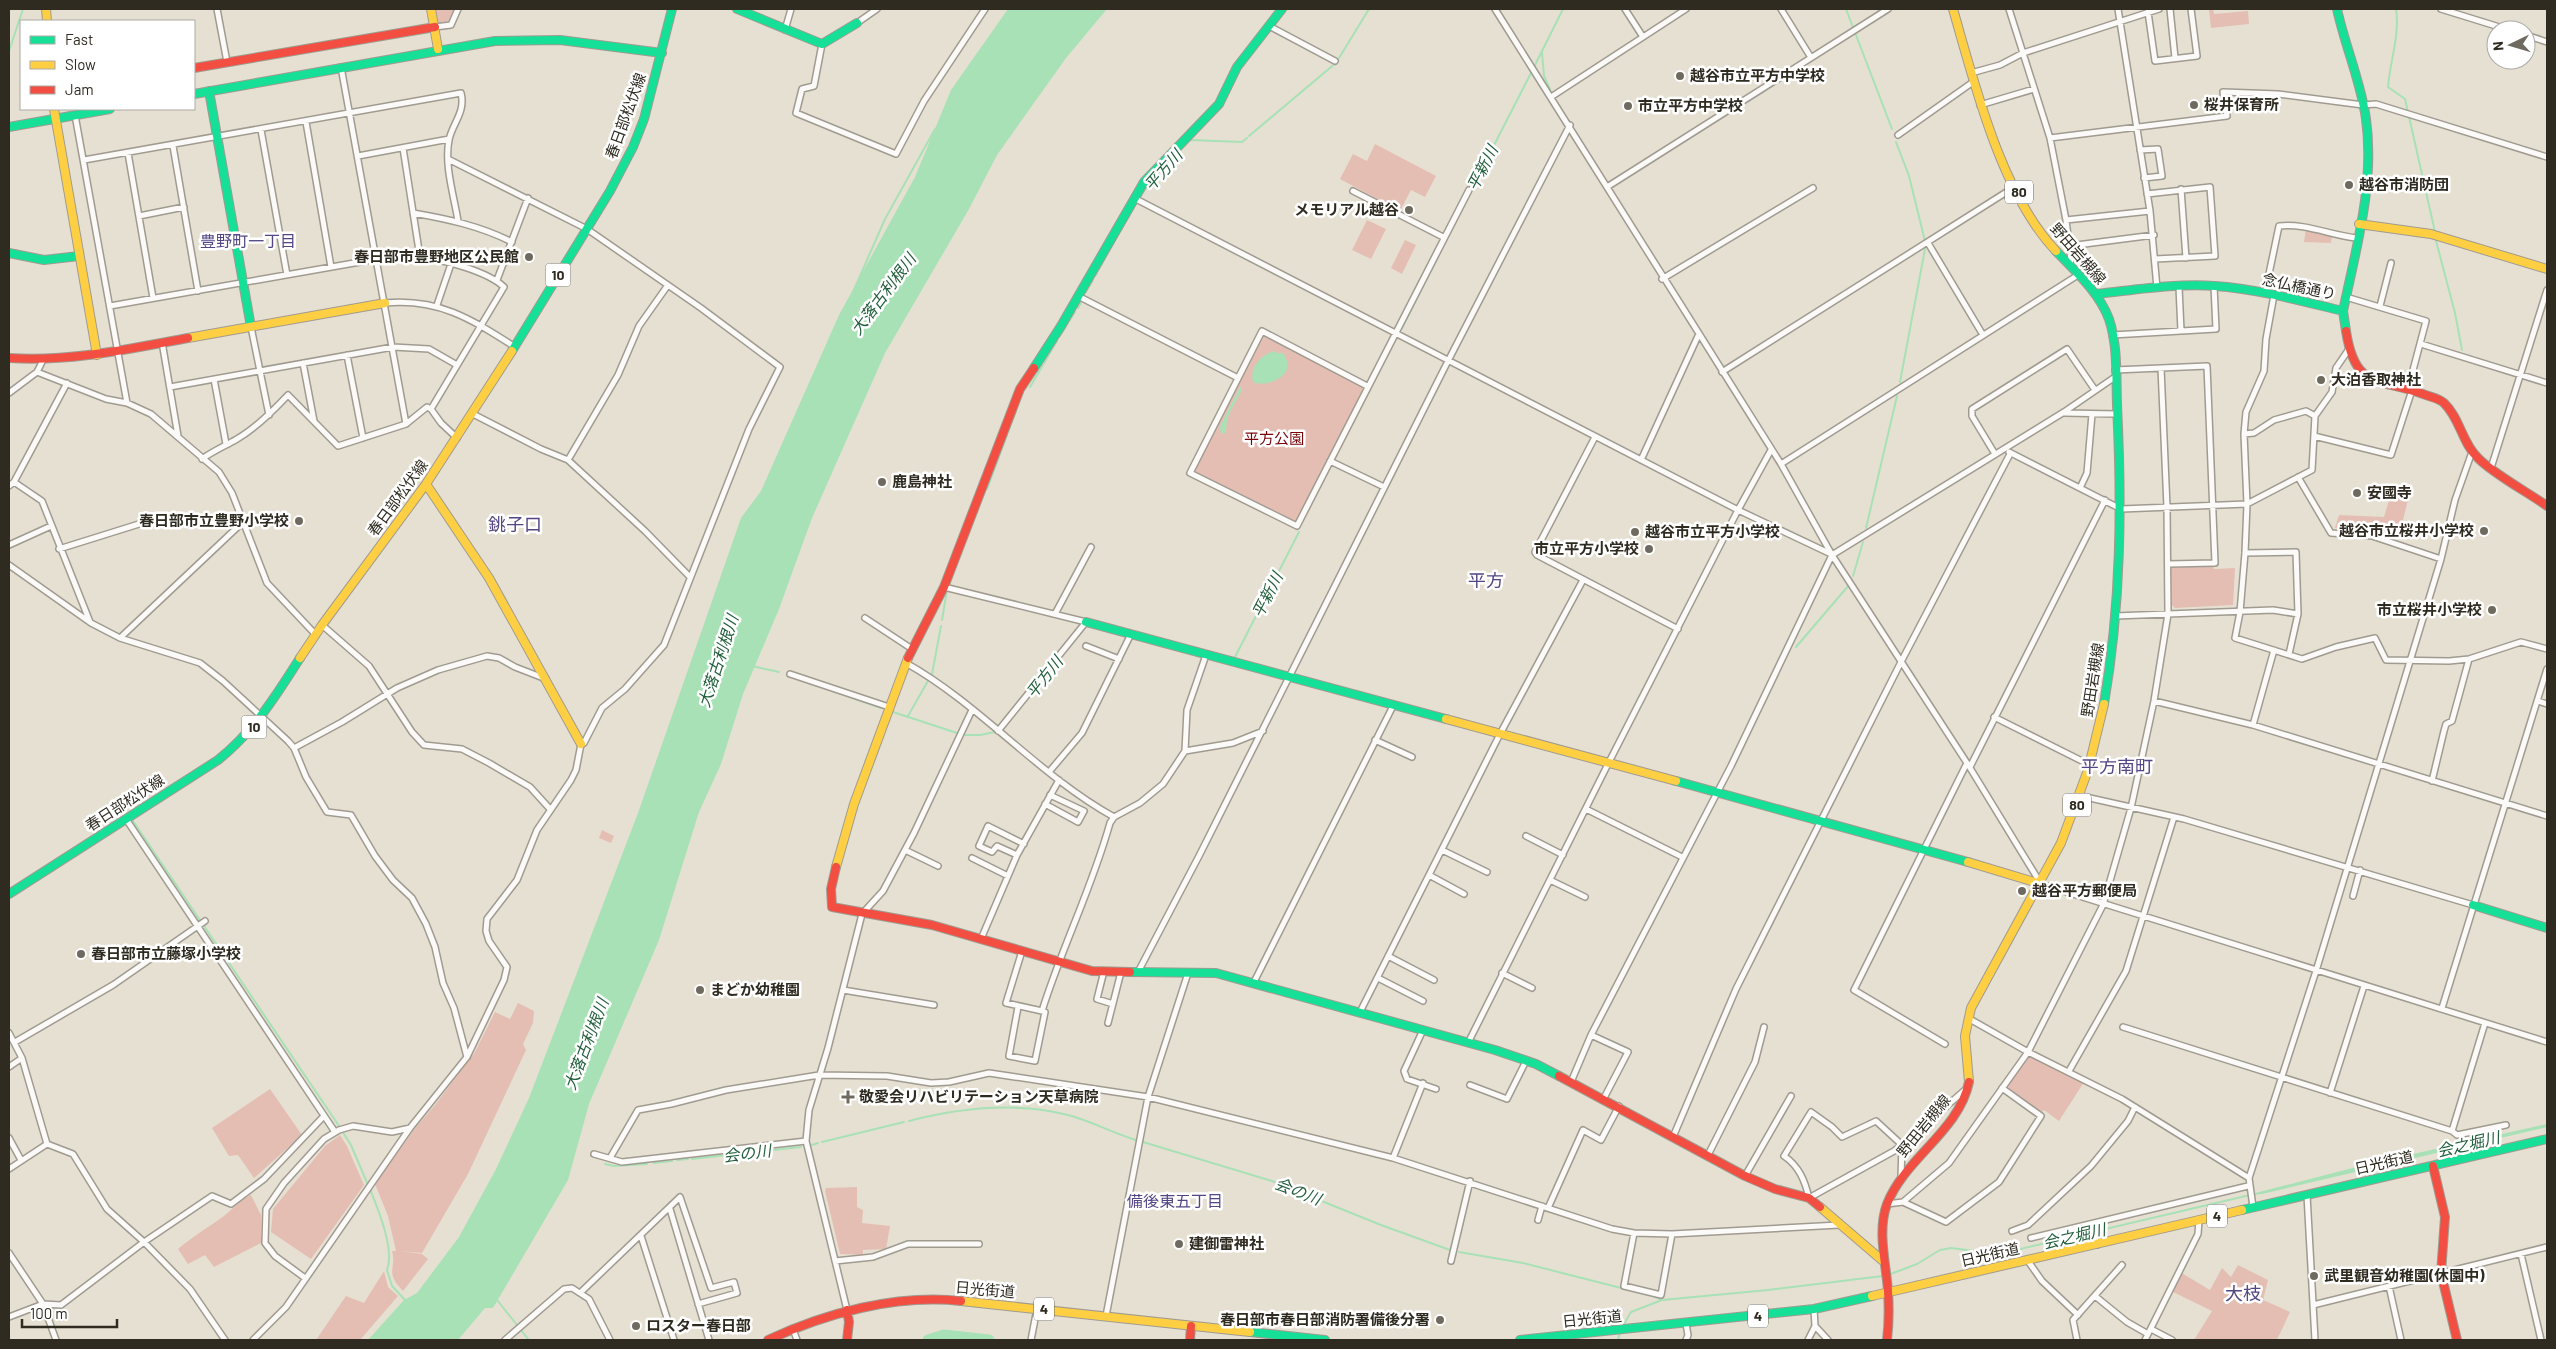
<svg xmlns="http://www.w3.org/2000/svg" width="2556" height="1349" font-family="Barlow,'Noto Sans JP',sans-serif">
<style>
.green{fill:#e4beb3}
.water{fill:#a8e1b6}
.lines{fill:none;stroke-linecap:round;stroke-linejoin:round}
.stream{stroke:#a8e1b6;stroke-width:2}
.river{stroke:#a8e1b6;stroke-width:11}
.street-casing{stroke:#a09b90;stroke-width:8}
.fast-casing{stroke:#a09b90;stroke-width:10}
.slow-casing{stroke:#a09b90;stroke-width:10}
.jam-casing{stroke:#a09b90;stroke-width:10}
.street{stroke:#fbfaf8;stroke-width:5}
.fast{stroke:#16e098;stroke-width:8}
.slow{stroke:#ffcf43;stroke-width:8}
.jam{stroke:#f24e42;stroke-width:8}
.poi-dot{fill:#6f6a5f;stroke:#fff;stroke-width:2}
.labels{text-anchor:middle;stroke-width:5;stroke-linejoin:round;paint-order:stroke}
.shield{fill:#fff;stroke:#6d6b64;stroke-width:1}
.shield-label{font-size:14px;font-weight:bold;fill:#2f2b21}
.poi-label{font-size:15px;font-weight:bold;fill:#2f2b21;stroke:#fff;text-anchor:start}
.street-label{font-size:15px;fill:#2f2b21;stroke:#fff}
.park-label{font-size:15px;fill:#770308;stroke:#fff}
.water-label{font-size:16px;font-style:italic;fill:#215e3a;stroke:#fff}
.neighbourhood-label{font-size:16px;fill:#544684;stroke:#fff}
.quarter-label{font-size:18px;fill:#544684;stroke:#fff}
</style>
<rect width="100%" height="100%" fill="#e6e0d2"/>
<path class="green" d="M435 9H454L448 23 438 25Z
M2209 9H2213L2214 14 2248 11 2249 24 2211 28Z
M1375 144 1436 176 1425 197 1411 190 1400 211 1340 179 1353 154 1367 161Z
M1367 220 1386 229 1371 259 1352 250Z
M2306 228 2332 236 2331 243 2304 242Z
M1405 240 1416 245 1402 274 1391 268Z
M1262 331 1367 386 1297 526 1190 473Z
M2393 487 2410 491 2400 533 2335 528 2339 515 2384 517Z
M2213 565 2214 569 2235 568 2233 605 2175 608 2172 605 2171 569 2174 566Z
M602 830 614 836 611 843 599 838Z
M518 1003 534 1011 533 1023 523 1044 526 1050 468 1174 422 1253 400 1251 422 1254 428 1259 403 1291C384 1272 397 1268 392 1251H396L388 1216 375 1184 416 1127 435 1105 475 1052 495 1012 510 1019Z
M2031 1056 2084 1082 2059 1121 2044 1110 2042 1112 2009 1089 2008 1085 2027 1057Z
M270 1089 302 1135 254 1178 238 1155 229 1156 212 1128Z
M340 1135 347 1146 364 1185 311 1259 271 1232 273 1209 325 1146Z
M857 1187V1207L863 1210 862 1223 890 1226 886 1249 863 1250V1255L840 1254 825 1191 826 1188Z
M251 1195 261 1215V1243L214 1267 205 1255 188 1264 178 1249C193 1236 209 1227 224 1216 233 1208 242 1199 251 1195Z
M2238 1265 2268 1280 2263 1300 2290 1312 2277 1340H2194L2212 1311 2171 1291 2180 1272 2210 1290 2222 1268 2231 1277Z
M384 1271 388 1287 398 1296 360 1340H316L346 1296 364 1303Z"/>
<path class="water" d="M1008 9H1107L1066 58 997 155 969 209 885 353 812 518 779 609 743 694 721 764 699 812 659 940 589 1104 568 1180 493 1308H485L458 1340H368L404 1300 417 1293 459 1237 496 1169 529 1098 638 813 741 518 761 491 839 315 915 177 951 90Z
M1274 351 1277 353H1283C1300 377 1264 388 1253 382 1249 367 1261 355 1274 351Z
M1240 387 1242 389C1239 397 1228 413 1227 421 1226 426 1227 428 1225 433L1221 434 1220 427Z
M2547 1124V1127L2262 1194 2244 1196 2360 1166Z"/>
<g class="lines">
<path class="stream" d="M1846 9 1892 129
M2396 9C2400 35 2390 61 2388 87L2405 99 2435 232
M9 51 23 9
M1542 53 1544 76 1550 89
M1339 58 1369 9
M1534 67 1563 9
M1249 136 1337 62
M1896 142 1909 176 1925 241
M1182 148 1190 140 1242 142 1247 138
M1470 192 1532 71
M1139 199 1151 180
M2435 237 2455 313 2462 350
M1098 271 1132 210
M1095 276 1097 273
M853 292 885 219 935 129
M1086 292 1093 280
M1078 308 1081 303
M1402 328 1441 250
M1060 336 1075 312
M1900 382 1925 249
M1030 387 1057 341
M1013 419 1016 410
M1011 424 1012 421
M1008 431 1010 427
M987 489 1007 435
M1866 528 1897 396
M1853 576 1863 542
M942 620 947 590
M1796 647 1849 585
M1235 657 1299 532
M752 666 779 672
M932 674 941 626
M836 692 881 708
M890 711 957 733
M908 716 929 679
M1005 726 1037 687
M965 735H980L995 732
M131 818 337 1123 351 1145 368 1185
M909 1121C959 1108 1017 1102 1068 1115 1091 1121 1113 1133 1136 1140
M822 1142 904 1122
M1143 1142 1272 1181 1381 1225 1450 1250
M812 1145 818 1143
M692 1159 801 1147
M677 1160 688 1159
M654 1163 672 1161
M605 1164 614 1166 647 1164
M370 1189C378 1209 395 1250 387 1270L392 1286 406 1301
M1459 1252 1523 1263 1625 1289
M1888 1275 1917 1264 1940 1250 1951 1248 1999 1254 2250 1195
M1642 1293 1649 1295
M1655 1297 1662 1300
M497 1300 529 1340
M1624 1324 1631 1312 1662 1300 1768 1290 1883 1276
M1618 1340 1620 1333"/>
<path class="river" d="M928 1340 944 1335 989 1340"/>
<defs>
<path id="street" d="M217 9 227 62
M1495 9 1781 464 1832 555 1967 763 2041 884 2547 1042
M1625 9 1643 37
M1781 9 1810 56
M2009 9 2050 138 2066 220 2071 260 2069 265
M2118 9 2150 211 2157 288
M2170 9 2175 58
M2441 9 2509 30
M2148 12 2155 61 2197 56 2191 9
M857 23 877 9
M1269 26 1335 61
M435 27 451 25 458 9
M785 30 791 9
M2526 35 2547 42
M822 44 814 86 802 89 796 113 896 154 924 101 985 9
M341 67 406 424
M1971 73 2000 65 2023 53 2159 9
M1551 97 1686 9
M1980 105 2034 89
M75 115 127 403
M306 122 331 267
M261 130 287 275
M1898 135 1973 82
M2050 138 2227 116 2223 92 2278 94 2363 105 2376 104 2547 157
M173 146 198 291
M403 148 420 257
M2140 150 2158 149 2162 176 2144 178
M128 153 153 298
M358 156 449 139
M84 160 461 93C466 112 452 124 449 140 444 165 454 196 458 221
M1607 187 1888 9
M2181 189 2186 258
M1353 191 1443 237
M2147 194 2210 187 2215 256 2155 259
M1134 198 1738 510 1831 554
M413 213C448 219 480 226 512 242
M139 216 184 207
M2066 220 2150 211
M1928 243 1983 335
M2069 246 2154 235
M1662 279 1813 188
M497 280 528 198
M2179 287 2181 331
M2265 293 2279 226C2305 223 2330 235 2356 238
M2274 295 2266 339 2264 371 2246 412 2244 434 2247 504 2245 553 2240 612 2235 638 2302 659 2336 647 2375 638 2386 660 2449 661 2469 659 2521 642 2547 649
M1078 296 1238 378
M2346 297 2426 321 2408 389
M385 303C439 298 471 319 515 347
M437 305 451 264
M110 306 377 259C391 258 406 256 420 257 444 260 487 271 504 287L431 409 427 407 406 424 338 446 288 395C273 411 256 428 237 439 225 446 213 451 202 459
M2380 306 2391 263
M251 327 269 415
M2112 335 2216 329 2214 286
M162 342 178 436
M2421 344 2547 383
M347 355 363 438
M303 363 314 421
M2115 370 2207 366 2215 563 2168 564
M37 372 106 399 127 403 151 414 219 472 232 493 267 583 316 635
M1722 372 2016 186
M214 379 226 444
M1367 386 1262 331 1190 473 1297 526 1469 190
M170 387 393 347 429 349 457 365
M9 393 37 372 43 360
M431 409 441 423 457 438
M2064 413 2118 414
M473 414 541 449 568 460 645 531 690 577
M2244 434 2254 433 2274 420 2306 411 2315 416
M2314 436 2391 455 2412 390
M1595 437 1535 552 1537 555 1678 629
M2009 452 2121 509 2247 504 2312 470 2315 416 2332 392 2336 368 2349 349
M1995 454 1972 416V409L2067 349 2095 390
M568 460 618 375 639 326 668 285
M1641 460 1698 336
M1330 461 1384 487
M1781 464 2078 275
M2491 468 2547 290
M2298 477 2331 533 2372 536 2441 559
M14 482 42 501 90 622
M9 486 14 482 67 383
M2080 488 2087 473 2092 414
M9 545 51 526
M59 549 155 519
M2245 553 2296 552 2298 614 2289 654
M9 565 91 623 120 638 200 663 223 681 288 741 294 748 306 777 327 812 351 815 375 856 393 880 412 898 426 924 435 947 443 983 454 1008 467 1057
M944 587 1086 622 998 731
M1055 614 1091 547
M2115 616 2273 610 2298 614
M865 618 912 649
M322 625 369 666 412 732 424 745 462 749 489 763 530 787 550 809
M120 638 244 521
M1086 646 1119 659
M906 663C981 705 1038 775 1114 817
M790 674 889 707
M2154 701 2253 725 2547 816
M2538 701 2547 704
M1994 717 2090 765
M2253 725 2274 650
M1375 740 1412 757
M294 748 342 722 397 688 438 670 487 656 499 658 515 667 546 679
M1185 751 1233 743 1263 731
M1970 767 2105 500
M1049 772 1082 733 1131 634
M2432 781 2444 731 2446 724 2452 721 2469 659
M2081 796 2184 819 2473 905
M1045 804 1078 822 1084 811 1050 795
M1586 809 1682 857
M126 819 335 1132
M1526 836 1563 855
M905 850 938 866
M1442 850 1487 872
M1017 855 997 846 992 852 979 846 988 826 1024 844
M972 858 1008 876
M1429 875 1464 894
M1550 880 1585 897
M2353 896 2360 870
M981 939 1017 855 1059 780
M1022 951 1006 1003 1042 1011
M1388 956 1434 980
M1104 971 1097 999 1113 1004
M1138 972 1199 856 1448 361 1570 125
M1502 973 1532 988
M1378 978 1423 1001
M1254 982 1393 706
M843 990 934 1005
M1018 1007 1009 1056 1035 1061 1045 1012 1042 1011C1062 947 1092 888 1110 823L1114 817 1140 803 1163 784 1185 751 1187 710 1206 655
M2442 1008 2547 669
M1360 1012 1500 734 1583 580
M1968 1018 2028 1052 2122 1099 2249 1178
M1108 1023 1121 972
M2123 1027 2452 1131 2457 1135 2506 1125
M1423 1030 1404 1071 1407 1079 1436 1089
M9 1033 22 1058 47 1144
M1591 1035 1628 1052 1604 1098
M15 1042 113 985 205 921
M1468 1043 1608 764 1738 510 1771 450
M1945 1044 1854 990 1967 763
M9 1067 22 1058
M2069 1071 2126 971 2174 817
M1571 1082 1591 1035 1731 766 1832 555 2064 412 2115 377
M1470 1085 1507 1099 1526 1061
M2330 1093 2364 986
M2452 1131 2485 1023
M1673 1137 1736 989 1902 660 2010 454
M9 1138 21 1160
M47 1144 73 1154 107 1209 144 1242 190 1289 225 1340
M594 1154 622 1162 806 1141
M1708 1155 1755 1062 1764 1027
M610 1158 638 1110 671 1104 726 1090 819 1075 887 1076 931 1083 949 1082 989 1073 1148 1097 1393 1158 1612 1229 1634 1233 1672 1234 1839 1225
M1393 1158 1423 1083
M9 1169 47 1144
M1745 1176 1791 1096
M1901 1177 1902 1145 1876 1121 1842 1137 1832 1127 1811 1112 1784 1156C1799 1166 1805 1181 1809 1198L1894 1151 1902 1145 1965 1090
M2307 1195 2315 1340
M1903 1202 1946 1222 1999 1182 2041 1116 2002 1088
M1887 1204 1903 1202 1949 1163 2028 1052 2103 905 2131 808 2154 701 2168 614 2167 507 2161 368
M2253 1207 2249 1178 2316 971 2441 559 2455 500 2472 452
M1548 1208 1583 1130 1601 1140 1619 1106
M670 1209 709 1340
M1538 1220 1542 1206
M2092 1224 2097 1245
M2012 1231 2028 1225 2091 1166 2128 1121 2135 1107
M1634 1233 1624 1286 1661 1295 1672 1234
M641 1236 674 1340
M2031 1238 2248 1186
M9 1253 43 1304 56 1340
M2521 1254 2541 1340
M835 1261 873 1257 908 1244H979
M1451 1261 1470 1181
M2028 1261 2042 1281 2078 1315
M305 1278 275 1256 265 1243 266 1209 284 1183 324 1139 339 1130 353 1126 392 1132 410 1128
M2389 1286 2401 1340
M580 1293 680 1197 711 1288 734 1282 737 1293 698 1304
M2095 1296 2127 1322 2148 1334
M2313 1305 2547 1247
M847 1310 806 1141 809 1110 828 1048 862 914 883 891 914 833 972 710
M1106 1316 1148 1097 1188 973
M9 1317 43 1304 61 1305 144 1242 212 1196 231 1204 264 1179 323 1117
M1815 1326 1828 1340
M793 1329 797 1340
M2151 1329 2172 1340
M253 1340 286 1307 410 1128 467 1057 504 980 507 967 489 941 486 931 487 919 517 880 537 830 571 780 576 770 581 744 584 743 602 708 625 689 664 645 749 429 780 367 701 308 587 229 448 159
M505 1340 564 1289 572 1288 589 1299 610 1340
M1031 1340 1037 1309
M1686 1340 1688 1335 1686 1324
M1808 1340 1815 1326 1814 1309
M2077 1340 2073 1320 2122 1265
M2145 1340 2198 1234 2199 1220"/>
<path id="fast" d="M737 9 822 44 857 23
M2337 9C2345 46 2361 82 2366 119 2375 183 2356 249 2343 311
M209 91 251 327
M194 94 495 41 560 40 662 53
M9 127 110 109
M2056 251C2075 271 2099 292 2109 319 2118 346 2116 377 2117 405 2122 506 2121 605 2104 704
M9 253 44 260 79 256
M2096 294C2135 290 2176 283 2215 286 2258 289 2301 301 2343 311L2346 331
M512 351 610 191 633 147 644 119 672 9
M1034 368 1061 326 1144 182 1219 104 1237 67 1282 9
M1086 622 1446 719
M1676 781 1968 862
M9 894 218 760C254 731 276 696 300 658
M2473 905 2547 928
M1130 972 1216 973 1495 1050 1536 1064 1559 1076
M2242 1210 2547 1139
M1250 1332 1325 1340
M1520 1340 1814 1309 1872 1296"/>
<path id="slow" d="M46 9 47 21
M431 9 438 49
M1953 9C1975 85 2001 193 2056 251
M54 109 97 355
M2359 224 2431 234 2547 269
M188 338 385 303
M426 484 489 578 581 744
M300 658 322 625 426 484 512 351
M1446 719 1676 781
M1968 862 2041 884
M836 867 854 804 908 658
M1969 1082 1965 1036 1971 1008 2061 843 2088 770 2104 704
M1820 1207 1883 1261
M1872 1296 2242 1210
M961 1301 1250 1332"/>
<path id="jam" d="M194 68 435 27
M2346 331C2355 390 2379 378 2423 394 2430 397 2439 398 2444 403 2460 418 2462 443 2478 458 2492 473 2529 493 2547 506
M9 358C70 362 128 349 188 338
M908 658 944 587 1020 389 1034 368
M836 867 831 889 832 907 932 925 1092 971 1130 972
M1559 1076 1745 1176 1775 1189 1809 1198 1820 1207
M2433 1166 2445 1217 2441 1273 2457 1340
M847 1310 849 1322 847 1340
M768 1340C826 1313 896 1294 961 1301
M1190 1340 1191 1326
M1887 1340C1889 1324 1889 1307 1888 1291 1886 1263 1877 1231 1887 1204 1905 1158 1959 1131 1969 1082"/>
</defs>
<use href="#street" class="street-casing"/>
<use href="#fast" class="fast-casing"/>
<use href="#slow" class="slow-casing"/>
<use href="#jam" class="jam-casing"/>
<use href="#street" class="street"/>
<use href="#fast" class="fast"/>
<use href="#slow" class="slow"/>
<use href="#jam" class="jam"/>
</g>
<g class="poi-dot">
<circle cx="1680" cy="76" r="5"/>
<circle cx="2194" cy="105" r="5"/>
<circle cx="1628" cy="106" r="5"/>
<circle cx="2349" cy="185" r="5"/>
<circle cx="1409" cy="210" r="5"/>
<circle cx="529" cy="257" r="5"/>
<circle cx="2321" cy="380" r="5"/>
<circle cx="882" cy="482" r="5"/>
<circle cx="2357" cy="493" r="5"/>
<circle cx="299" cy="521" r="5"/>
<circle cx="2484" cy="531" r="5"/>
<circle cx="1635" cy="532" r="5"/>
<circle cx="1649" cy="549" r="5"/>
<circle cx="2492" cy="610" r="5"/>
<circle cx="2022" cy="891" r="5"/>
<circle cx="81" cy="954" r="5"/>
<circle cx="700" cy="990" r="5"/>
<path d="M845.5 1089.5h5v5h5v5h-5v5h-5v-5h-5v-5h5z"/>
<circle cx="1179" cy="1244" r="5"/>
<circle cx="2314" cy="1276" r="5"/>
<circle cx="1440" cy="1320" r="5"/>
<circle cx="636" cy="1326" r="5"/>
</g>
<g class="labels">
<g class="shield">
<rect x="2005" y="180.5" width="28" height="23" rx="4"/>
<rect x="545.5" y="263.5" width="25" height="23" rx="4"/>
<rect x="241.5" y="715.5" width="25" height="23" rx="4"/>
<rect x="2063" y="793.5" width="28" height="23" rx="4"/>
<rect x="2207" y="1204.5" width="20" height="23" rx="4"/>
<rect x="1034" y="1297.5" width="20" height="23" rx="4"/>
<rect x="1748" y="1304.5" width="20" height="23" rx="4"/>
</g>
<g class="shield-label">
<text x="2019" y="197">80</text>
<text x="558" y="280">10</text>
<text x="254" y="732">10</text>
<text x="2077" y="810">80</text>
<text x="2217" y="1221">4</text>
<text x="1044" y="1314">4</text>
<text x="1758" y="1321">4</text>
</g>
<g class="poi-label">
<text x="1690" y="81">越谷市立平方中学校</text>
<text x="2204" y="110">桜井保育所</text>
<text x="1638" y="111">市立平方中学校</text>
<text x="2359" y="190">越谷市消防団</text>
<text x="1399" y="215" text-anchor="end">メモリアル越谷</text>
<text x="519" y="262" text-anchor="end">春日部市豊野地区公民館</text>
<text x="2331" y="385">大泊香取神社</text>
<text x="892" y="487">鹿島神社</text>
<text x="2367" y="498">安國寺</text>
<text x="289" y="526" text-anchor="end">春日部市立豊野小学校</text>
<text x="2474" y="536" text-anchor="end">越谷市立桜井小学校</text>
<text x="1645" y="537">越谷市立平方小学校</text>
<text x="1639" y="554" text-anchor="end">市立平方小学校</text>
<text x="2482" y="615" text-anchor="end">市立桜井小学校</text>
<text x="2032" y="896">越谷平方郵便局</text>
<text x="91" y="959">春日部市立藤塚小学校</text>
<text x="710" y="995">まどか幼稚園</text>
<text x="859" y="1102">敬愛会リハビリテーション天草病院</text>
<text x="1189" y="1249">建御雷神社</text>
<text x="2324" y="1281">武里観音幼稚園(休園中)</text>
<text x="1430" y="1325" text-anchor="end">春日部市春日部消防署備後分署</text>
<text x="646" y="1331">ロスター春日部</text>
</g>
<g class="street-label">
<text transform="translate(626 116) rotate(-70)" y="5">春日部松伏線</text>
<text transform="translate(2078 254) rotate(49)" y="5">野田岩槻線</text>
<text transform="translate(2299 287) rotate(12)" y="5">念仏橋通り</text>
<text transform="translate(398 498) rotate(-54)" y="5">春日部松伏線</text>
<text transform="translate(2093 680) rotate(-81)" y="5">野田岩槻線</text>
<text transform="translate(125 803) rotate(-33)" y="5">春日部松伏線</text>
<text transform="translate(1924 1126) rotate(-51)" y="5">野田岩槻線</text>
<text transform="translate(2384 1163) rotate(-13)" y="5">日光街道</text>
<text transform="translate(1990 1255) rotate(-13)" y="5">日光街道</text>
<text transform="translate(985 1290) rotate(5)" y="5">日光街道</text>
<text transform="translate(1592 1319) rotate(-6)" y="5">日光街道</text>
</g>
<g class="park-label">
<text x="1274" y="444">平方公園</text>
</g>
<g class="water-label">
<text transform="translate(1482 168) rotate(-63)" y="6">平新川</text>
<text transform="translate(1163 170) rotate(-49)" y="6">平方川</text>
<text transform="translate(883 294) rotate(-53)" y="6">大落古利根川</text>
<text transform="translate(1267 595) rotate(-63)" y="6">平新川</text>
<text transform="translate(718 661) rotate(-72)" y="6">大落古利根川</text>
<text transform="translate(1044 677) rotate(-52)" y="6">平方川</text>
<text transform="translate(586 1044) rotate(-69)" y="6">大落古利根川</text>
<text transform="translate(2468 1144) rotate(-13)" y="6">会之堀川</text>
<text transform="translate(747 1153) rotate(-7)" y="6">会の川</text>
<text transform="translate(1298 1191) rotate(21)" y="6">会の川</text>
<text transform="translate(2074 1236) rotate(-13)" y="6">会之堀川</text>
</g>
<g class="neighbourhood-label">
<text x="248" y="247">豊野町一丁目</text>
<text x="1175" y="1207">備後東五丁目</text>
</g>
<g class="quarter-label">
<text x="515" y="531">銚子口</text>
<text x="1486" y="587">平方</text>
<text x="2117" y="773">平方南町</text>
<text x="2243" y="1300">大枝</text>
</g>
</g>
<rect width="2556" height="1349" fill="none" stroke="#2f2b21" stroke-width="20"/>
<rect x="20" y="20" width="175" height="90" fill="#ffffff" stroke="#acaaa6"/>
<rect x="30" y="36" width="25" height="8" fill="#16e098" stroke="#acaaa6"/>
<text x="65" y="45" font-size="15" fill="#2f2b21">Fast</text>
<rect x="30" y="61" width="25" height="8" fill="#ffcf43" stroke="#acaaa6"/>
<text x="65" y="70" font-size="15" fill="#2f2b21">Slow</text>
<rect x="30" y="86" width="25" height="8" fill="#f24e42" stroke="#acaaa6"/>
<text x="65" y="95" font-size="15" fill="#2f2b21">Jam</text>
<g transform="translate(2511 45) rotate(265)"><circle r="24" fill="#ffffff" stroke="#acaaa6"/>
<path d="M0-4L9 19L0 12L-9 19Z" fill="#6f6a5f"/>
<text y="-8" font-size="14" font-weight="bold" text-anchor="middle" fill="#2f2b21">N</text>
</g>
<path d="M22 1319v8h95v-8" fill="none" stroke="#2f2b21" stroke-width="2.5"/>
<text x="30" y="1319" font-size="15" fill="#2f2b21" stroke="#ffffff" stroke-width="4" paint-order="stroke">100 m</text>
</svg>
